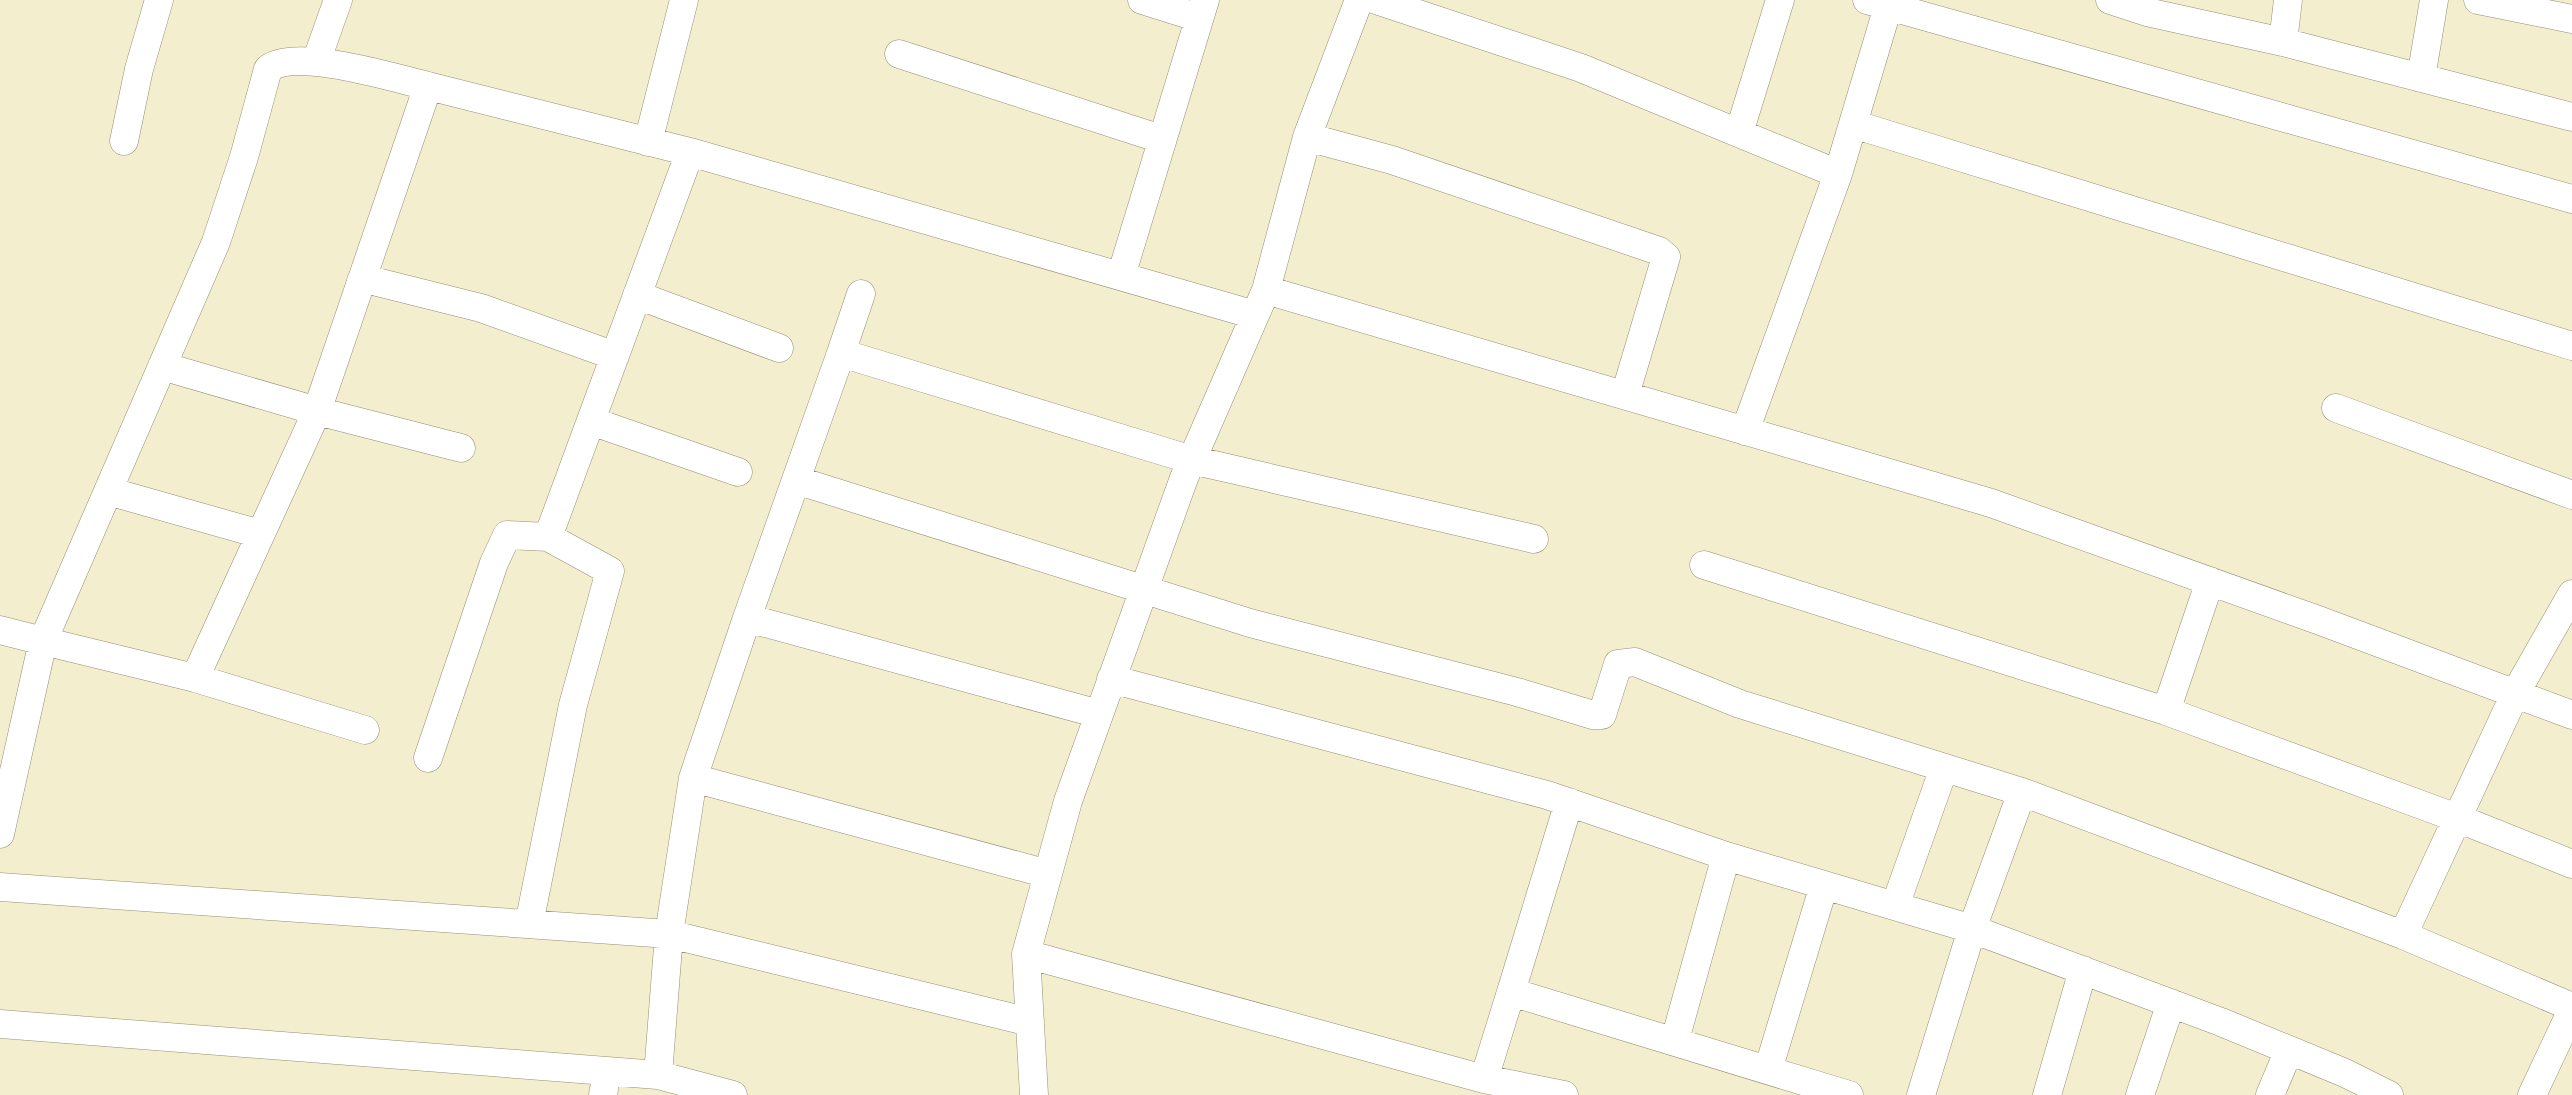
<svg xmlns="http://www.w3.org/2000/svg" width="2572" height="1095" font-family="Ubuntu,sans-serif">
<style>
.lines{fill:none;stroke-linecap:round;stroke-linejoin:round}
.minor-casing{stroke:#958f73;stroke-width:29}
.minor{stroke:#fff;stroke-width:28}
</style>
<rect width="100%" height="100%" fill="#f3eece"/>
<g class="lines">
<defs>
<path id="minor" d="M1142 0 1199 18
M1376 0 1581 68 1838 174 1745 431
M1867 0 2572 199
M2110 0 2147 12 2283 42 2572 117
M2478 0 2572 19
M2283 42 2288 0
M899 54 1161 139
M316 62 338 0
M2421 78 2434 0
M1853 124 2572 346
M1739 133 1780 0
M1307 137 1392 160 1659 251 1666 257 1625 395
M124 141 139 69 159 0
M648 142 684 0
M1838 174 1890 0
M1121 276 1205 0
M361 281 365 279 481 308 615 356
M1266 290 1991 503 2318 620 2572 715
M637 295 779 348
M841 353 861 294
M162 366 317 411 195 678
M2336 408 2572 495
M591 421 738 472
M461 448 317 411 428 86 690 152
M796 480 1250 623 1517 692 1593 715H1602L1618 664 1635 662 1740 704 2022 792 1972 929 1921 1095
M108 491 260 534
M548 537 690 152 1255 315
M1704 565 2166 711
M2210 581 2166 711 2457 818 2572 864
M747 618 693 778 1048 874
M0 630 43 641 0 834
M1111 679 1547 795 1726 856 1972 929 2221 1022 2345 1073 2389 1095
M1099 714 747 618 841 353 1192 460 1534 539
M365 730 195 678 43 641 216 242 244 157 268 69C295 47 394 78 428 86
M428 758 494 563 507 535 548 537 610 571 573 705 529 924
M693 778 669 934 1030 1022
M2022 792 2403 935 2515 694 2572 594
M0 887 669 934 658 1075
M1895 906 1944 768
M2403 935 2572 1007
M1026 954 1484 1079 1564 1095
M1511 992 1569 802
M0 1024 658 1075 733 1095
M1675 1040 1726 856
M1768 1070 1824 885
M1484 1079 1511 992 1849 1095
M603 1095 607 1071
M1034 1095 1026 954 1068 801 1184 478 1266 290 1307 137 1359 0
M2047 1095 2083 970
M2140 1095 2171 1003
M2270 1095 2289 1050
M2532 1095 2572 1010"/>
</defs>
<use href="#minor" class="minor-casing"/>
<use href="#minor" class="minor"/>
</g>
</svg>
